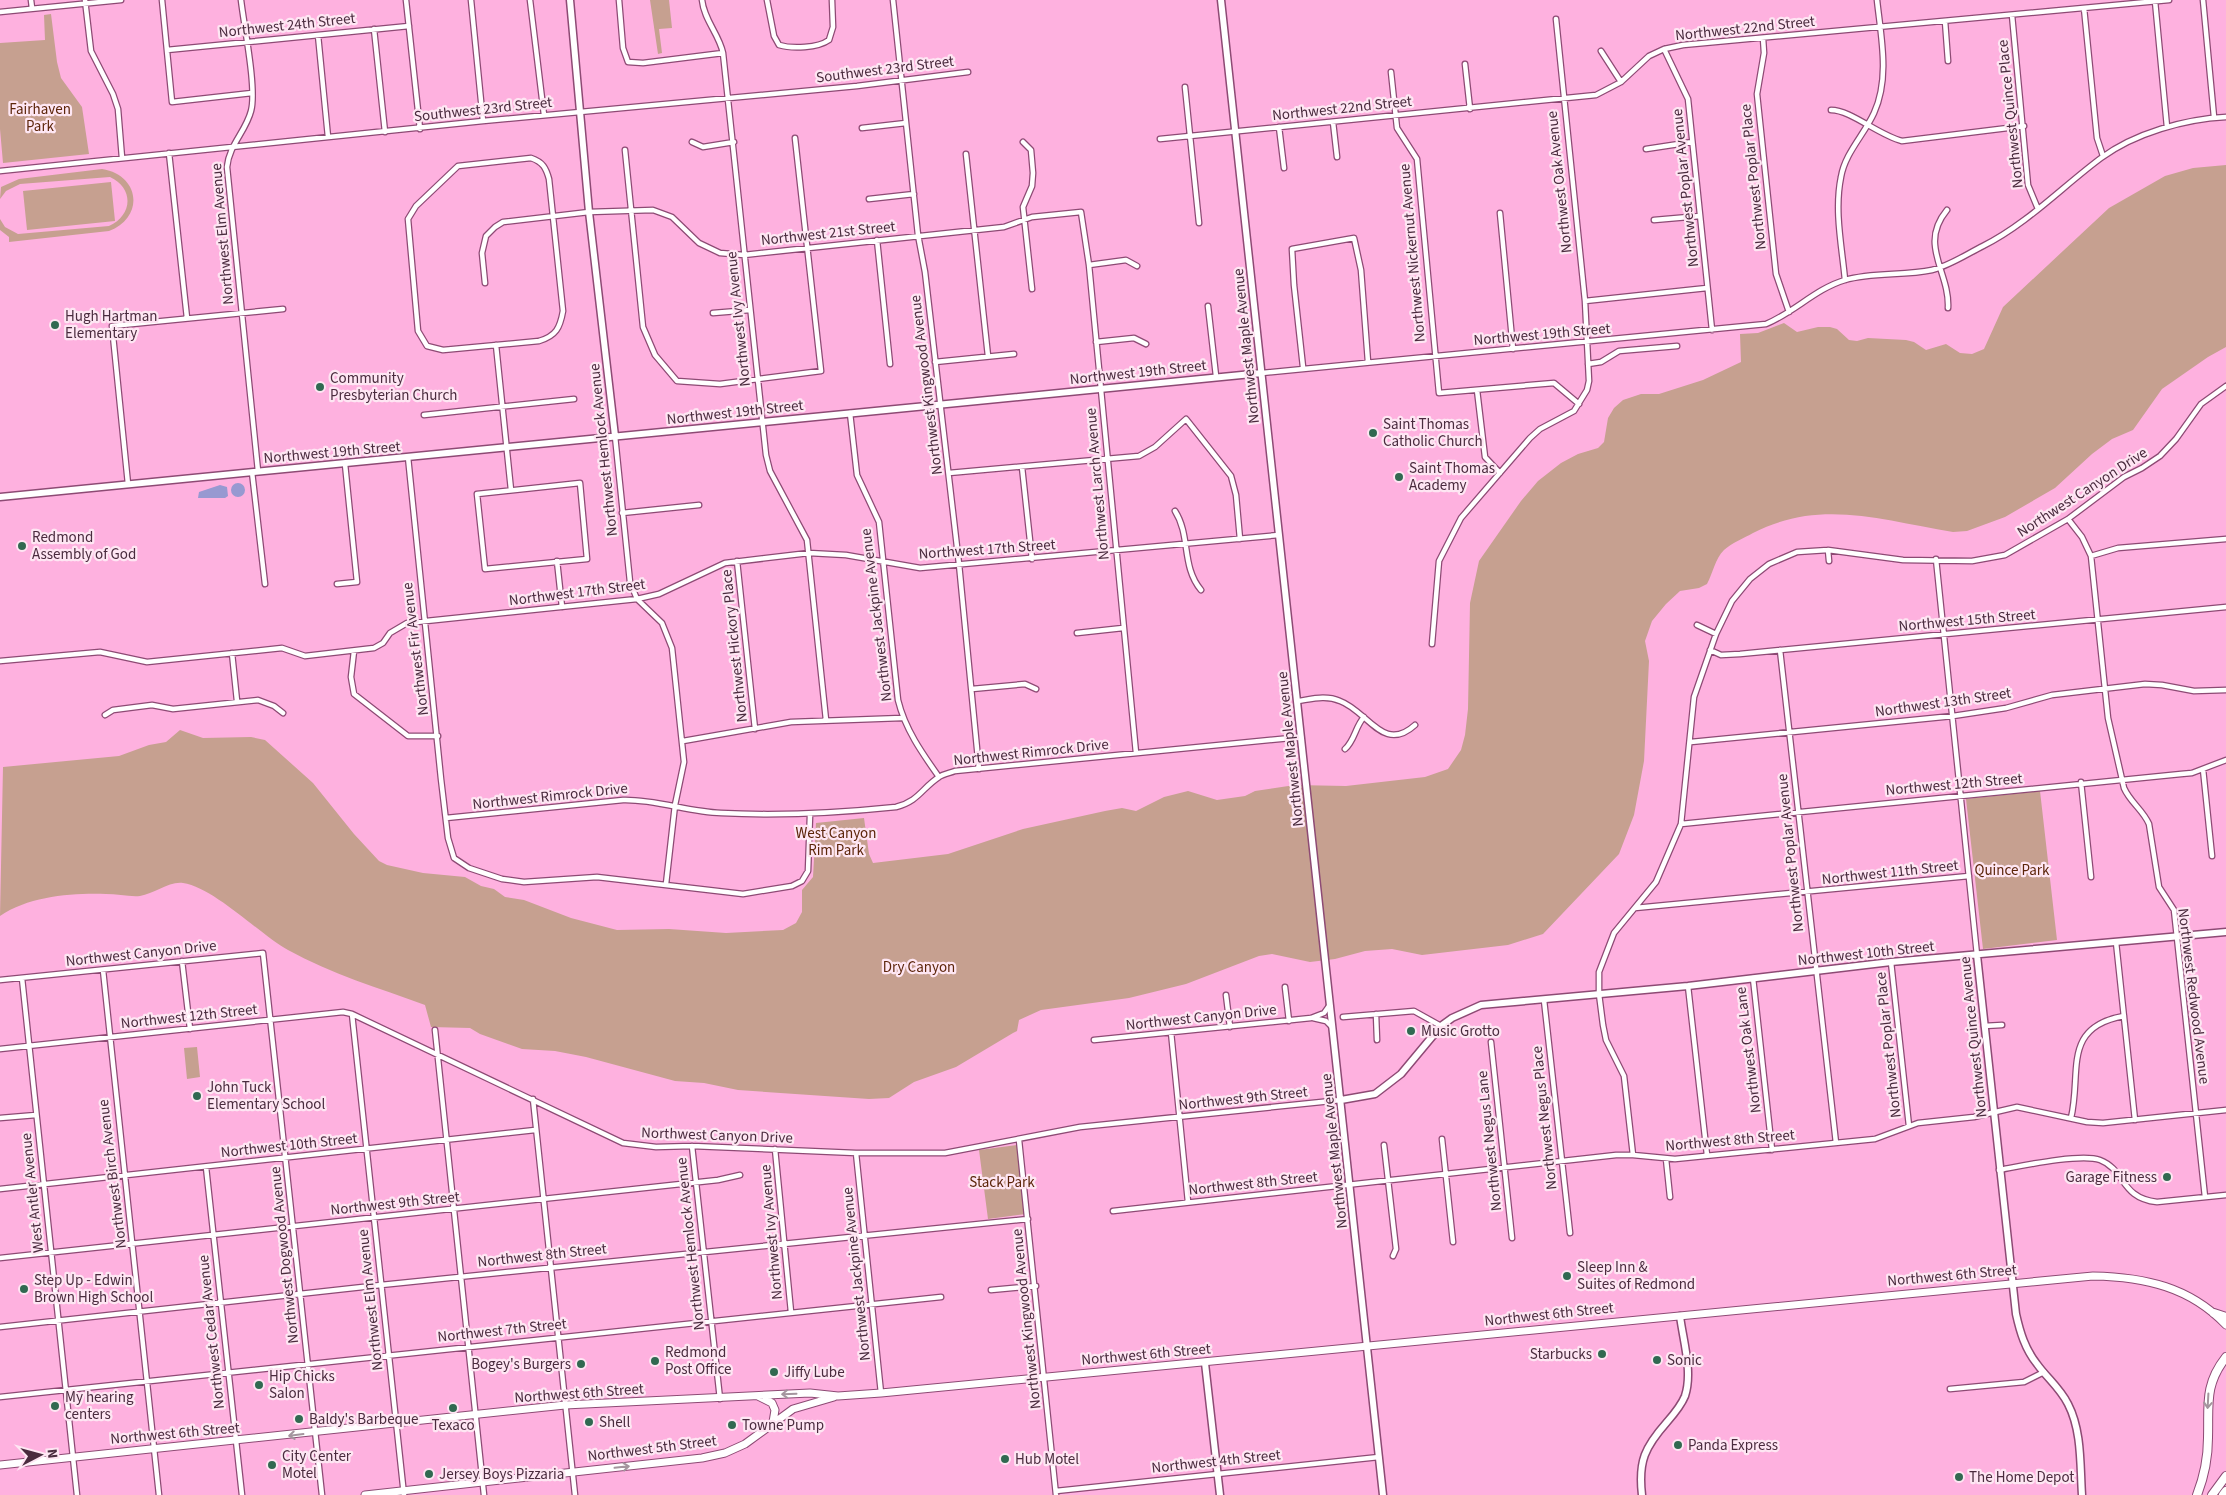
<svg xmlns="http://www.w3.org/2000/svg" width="2226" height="1495" font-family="'Source Sans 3',sans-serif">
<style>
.green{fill:#c6a090}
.water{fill:#9799d1}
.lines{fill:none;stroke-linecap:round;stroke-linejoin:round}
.street-casing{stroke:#8d4a74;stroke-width:7}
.secondary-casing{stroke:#8d4a74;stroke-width:9}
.primary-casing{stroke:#8d4a74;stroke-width:9}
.highway-casing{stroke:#8d4a74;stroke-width:10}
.street{stroke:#fff;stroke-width:4.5}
.secondary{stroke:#fff;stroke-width:6}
.primary{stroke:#fff;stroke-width:7}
.highway{stroke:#fff;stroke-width:8}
.oneway{stroke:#a4959e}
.poi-dot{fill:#316951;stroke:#fee6f3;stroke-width:2}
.labels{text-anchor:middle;stroke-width:4.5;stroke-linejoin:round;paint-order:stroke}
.street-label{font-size:15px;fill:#4a2b3e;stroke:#fee6f3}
.park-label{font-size:15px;fill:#5c250a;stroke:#fee6f3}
.poi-label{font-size:15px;fill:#4a2b3e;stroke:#fee6f3;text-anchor:start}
</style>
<rect width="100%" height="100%" fill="#feb1df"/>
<path class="green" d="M650 0H669L672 28 659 29 662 53 658 54Z
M51 14 57 62 61 78 82 107 89 154 3 163 0 129V43L45 40 44 15Z
M2226 165V347L2208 357 2162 389 2133 430 2112 439 2092 454 2055 488 2005 517 1967 531 1953 532C1883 521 1821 498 1753 533 1744 538 1732 543 1724 550 1715 559 1713 573 1707 584L1699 588 1680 591 1666 604 1652 621 1645 641 1649 661 1644 761 1634 815 1619 854 1543 934 1508 945 1422 955 1392 949 1365 951 1335 959 1310 962 1272 954 1259 956 1186 984 1129 998 1041 1010 1019 1020 1017 1031 1013 1033 956 1067 914 1082 889 1098 869 1099 738 1090 704 1083 675 1081 586 1057 555 1051 522 1049 480 1034 470 1028 431 1027 425 1005C379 988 331 974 288 950 259 934 215 888 183 883 169 881 154 894 140 896 130 897 117 894 106 894 71 893 30 896 0 916L3 767 119 756 149 745 166 742 180 730 203 738 251 737 265 740 313 783 354 834 379 861 387 865 423 873 465 877 481 886 494 889 505 897 524 900 571 918 617 930 669 929 726 933 783 930 796 923 802 912V890L813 877 816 823 864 818 869 854 873 863 948 854 1023 829 1105 811 1122 808 1136 811 1164 797 1188 791 1217 800 1245 796 1255 791 1295 785 1346 786 1425 777 1448 769 1461 750 1465 735 1468 709 1470 603 1479 561 1521 501 1538 481 1561 463 1578 454 1598 448 1604 442 1608 418 1614 408 1623 400 1641 394H1659L1703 380 1741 362 1740 334 1758 333 1784 323 1797 332 1818 327H1830L1837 329 1849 340 1857 341 1868 338 1906 340 1914 342 1926 350 1946 344 1960 353 1972 354 1984 349 2003 307 2109 208 2165 176 2193 168Z
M102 169C140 175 145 217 109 231L9 242V237L0 230V219L5 227 18 234 109 226C133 215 134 188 110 177L20 184 6 191 0 199 1 187 19 179Z
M111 182 115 221 27 230 23 191Z
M2040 791 2057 940 1983 949 1966 799Z
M197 1047 200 1077 187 1079 184 1048Z
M1017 1145 1026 1214 988 1219 979 1150Z"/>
<path class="water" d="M231 490a7 7 0 1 1 14 0a7 7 0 1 1-14 0Z
M220 485 227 487 228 496 225 498H198L199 492Z"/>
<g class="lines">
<defs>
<path id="street" d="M31 0 32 8
M85 0 91 51 113 94 118 109 122 158
M162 0 172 102 252 93
M241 0C244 26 257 89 251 111 246 131 229 145 227 167L258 471
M406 0 420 129
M471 0 483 121
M530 0 544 115
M619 0 623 48 628 62 643 63 723 53
M702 0C704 20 719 34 723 53L766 455 770 471 807 540 826 720
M767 0 774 36 779 45C792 49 818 48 829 40L833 27 832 0
M893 0 918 235 925 272 959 564 979 769
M2203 0 2214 117
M2155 1 2167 127
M2084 8 2097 138 2103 156
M0 12 121 0
M2012 15 2028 185 2038 209
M1945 21 1948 61
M374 29 385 132
M318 35 328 137
M1763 38 1764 53 1757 94 1776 274 1789 312
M1664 49 1688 99 1712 330
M167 50 409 26
M1601 51 1621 82
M1465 64 1470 109
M1391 72 1397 128 1417 159 1439 393 1554 383 1579 404
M1185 87 1199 223
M1831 110C1851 110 1878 135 1902 141L2024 126
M1333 122 1337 157
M1279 127 1284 168
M862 128 906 123
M1160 139 1596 95 1621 82 1649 56 1664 49 1683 45 2169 0
M692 142 703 147 734 142
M1023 142 1031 150 1033 173 1032 186 1023 207 1032 289
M1646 149 1692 142
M625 150 643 327 655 355 677 381 720 384 821 371 795 138
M169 153 187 318
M966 154 988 356
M531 158C543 162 546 168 549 179L563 311C560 328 556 336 539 341L443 350 427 346 418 331 408 219 416 206 458 166Z
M0 171 483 121 857 86 968 72
M869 199 914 194
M1947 210C1918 245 1950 272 1948 308
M1500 213 1513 349
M1654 220 1700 216
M877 240 890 364
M1089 265 1126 260 1137 266
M1845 280C1842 247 1834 211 1841 177 1845 153 1864 135 1874 113 1890 78 1881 37 1877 0
M485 283 482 253 486 236 495 227 503 222 589 212 653 210 672 217 699 243 720 253 744 255 1004 227 1032 217 1081 212 1089 265 1136 753
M1585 301 1707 288
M1208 306 1216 376
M713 313 750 310
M1096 342 1134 338 1146 344
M496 345 511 490
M935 362 1014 354
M1588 364 1601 362 1619 351 1677 346
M1303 367 1294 285 1292 249 1354 238 1361 270 1368 362
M1262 373 1766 324C1795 312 1815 289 1845 280 1873 272 1904 276 1932 270 1949 266 1967 254 1983 246 2027 224 2062 187 2101 158 2135 133 2185 119 2226 117
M1477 390 1485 457 1500 473
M850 413 857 475 879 522 898 700C905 729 922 753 939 777
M424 415 574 399
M615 436 630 582 637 599 662 623 672 648 684 762 675 805 666 884
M408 457 441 779 448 838 454 858 469 868 502 879 524 882 597 877 743 894 792 886 802 881 808 871 810 815
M1022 467 1032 559
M252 472 265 584
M949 473 1139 456 1155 447 1186 419 1231 476 1236 495 1240 539
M580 483 587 559 485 569 477 494Z
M128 484 112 326 283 309
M1175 511C1191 536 1181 566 1201 590
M622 513 699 505
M2068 519 2082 537 2091 556 2108 718 2124 788C2130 802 2143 810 2149 824L2159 887 2174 910 2205 1197
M1828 550 1829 561
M2091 556 2118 548 2226 539
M1936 559 1977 955
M557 561 562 607
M737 561 755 729
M337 584 357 582 345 464
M1697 625 1716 634
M1077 633 1123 628
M1432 644 1439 561 1461 518 1530 438 1540 429 1574 411 1587 390 1589 381 1585 301 1556 19
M1710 650 1721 655 1740 654 2226 607
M1780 650 1836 1143
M354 651 351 677 354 694 408 736H438
M232 653 237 701
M0 661 100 652 147 662 282 648 305 656 374 648 383 643 390 633 407 623 637 599 659 594 725 563 809 553 846 555 920 568 1279 535
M972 689 1025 684 1036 689
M1298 701C1312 699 1326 695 1340 701 1368 711 1383 754 1415 725
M105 715 113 710 152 705 173 709 258 700 274 706 283 713
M683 741 791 722 902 718
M1691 742 1953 716 2006 708 2052 695 2145 684 2162 685 2194 691 2226 690
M1345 749C1355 740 1355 727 1364 717
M2203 769 2212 856
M2081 782 2091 877
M446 818 623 800C656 799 688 812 721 813 780 816 838 813 896 807 919 801 922 788 939 777 943 774 950 773 955 771L1301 737
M1681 824 2181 774 2192 773 2226 760
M1635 908 1969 876
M2116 942 2135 1120
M182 961 190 1029
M1891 962 1909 1126
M103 970 159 1495
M22 978 77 1495
M1753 978 1772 1150
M0 980 263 953 322 1495
M1688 986 1707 1155
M1285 987 1289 1021
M1226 995 1230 1027
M1544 1000 1570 1233
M352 1014 404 1495
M1376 1014 1377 1040
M1343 1017 1414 1011 1441 1026
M1313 1018 1326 1021 1332 1027
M1984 1026 2002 1025
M435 1030 484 1495
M1171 1032 1188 1202
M1094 1040 1311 1018 1324 1013 1329 1006
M1491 1042 1512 1238
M0 1049 343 1012 352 1014 623 1143 656 1147 692 1146 856 1153H945L1080 1127 1341 1100
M533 1099 575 1495
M0 1118 36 1115
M2071 1118C2082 1073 2061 1027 2124 1016
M1442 1139 1453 1242
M1019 1140 1056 1495
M1384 1145 1396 1249 1393 1256
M692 1146 720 1399
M775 1149 791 1312
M856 1153 881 1393
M1633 1155 1624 1076 1606 1040 1603 1025 1599 994V972L1614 933 1656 882 1681 824 1694 697 1716 634 1732 601 1750 579 1769 564 1797 552 1828 550 1903 560 1972 561 2005 555 2068 519 2124 477 2142 468 2160 456 2176 439 2201 404 2226 386
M1666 1159 1670 1197
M206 1167 242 1495
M1999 1170C2021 1166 2081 1153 2100 1160 2126 1170 2120 1198 2157 1202L2226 1195
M0 1189 535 1130
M1113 1211 1616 1155H1633L1675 1159 1875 1139 1918 1123 1974 1117 2017 1107 2087 1122 2103 1123 2226 1110
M0 1258 718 1180 740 1175
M991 1290 1036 1286
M0 1327 381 1285 1028 1219
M1950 1389 2024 1382 2044 1372
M0 1397 941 1297
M1056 1491 1379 1457"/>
<path id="secondary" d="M570 0 589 212 615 436
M1221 0 1383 1495
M0 497 1262 373
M1977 955 2016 1314C2020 1332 2025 1349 2037 1364 2047 1378 2060 1388 2068 1404 2082 1431 2080 1465 2082 1495
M1341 1100 1375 1094 1401 1074 1441 1026 1452 1018 1481 1005 1688 986 1891 962 2226 932
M1205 1363 1220 1495
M1642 1495C1638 1461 1645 1447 1667 1422 1674 1414 1681 1406 1685 1396 1693 1372 1683 1340 1680 1316"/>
<path id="primary" d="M758 1396 772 1403 775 1410 773 1422
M0 1465 565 1405 810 1393 838 1396 881 1393 2093 1276C2145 1277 2190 1287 2226 1325
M365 1495 702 1458 725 1453 745 1444 793 1409 834 1397"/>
<path id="highway" d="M2214 1313 2226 1317
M2197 1495C2204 1477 2208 1458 2208 1438 2209 1405 2204 1385 2226 1357
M2212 1495 2226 1476
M2223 1495 2226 1491"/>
</defs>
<use href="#street" class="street-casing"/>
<use href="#secondary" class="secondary-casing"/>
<use href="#primary" class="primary-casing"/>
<use href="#highway" class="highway-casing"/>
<use href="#street" class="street"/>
<use href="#secondary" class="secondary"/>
<use href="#primary" class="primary"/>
<use href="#highway" class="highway"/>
</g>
<defs><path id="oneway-shaft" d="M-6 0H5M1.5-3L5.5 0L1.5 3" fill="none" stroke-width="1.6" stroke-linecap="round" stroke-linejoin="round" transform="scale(1.25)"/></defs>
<g class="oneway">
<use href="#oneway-shaft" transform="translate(789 1394) rotate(178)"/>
<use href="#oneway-shaft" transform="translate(2208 1401) rotate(93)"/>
<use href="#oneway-shaft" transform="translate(296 1435) rotate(173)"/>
<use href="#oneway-shaft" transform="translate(622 1467) rotate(-6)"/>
</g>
<g class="poi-dot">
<circle cx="55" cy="325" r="5"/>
<circle cx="320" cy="387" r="5"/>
<circle cx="1373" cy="433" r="5"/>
<circle cx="1399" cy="477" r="5"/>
<circle cx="22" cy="546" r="5"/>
<circle cx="1411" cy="1031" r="5"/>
<circle cx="197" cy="1096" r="5"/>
<circle cx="2167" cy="1177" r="5"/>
<circle cx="1567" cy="1276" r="5"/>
<circle cx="24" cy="1289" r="5"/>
<circle cx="1602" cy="1354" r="5"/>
<circle cx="1657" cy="1360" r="5"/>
<circle cx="655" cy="1361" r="5"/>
<circle cx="581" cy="1364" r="5"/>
<circle cx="774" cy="1372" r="5"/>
<circle cx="259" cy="1385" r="5"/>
<circle cx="55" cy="1406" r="5"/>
<circle cx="453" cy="1408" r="5"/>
<circle cx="299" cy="1419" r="5"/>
<circle cx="589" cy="1422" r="5"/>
<circle cx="732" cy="1425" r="5"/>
<circle cx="1678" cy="1445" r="5"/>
<circle cx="1005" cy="1459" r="5"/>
<circle cx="272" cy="1465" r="5"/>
<circle cx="429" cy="1474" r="5"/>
<circle cx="1959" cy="1477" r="5"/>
</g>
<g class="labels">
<g class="street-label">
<text transform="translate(287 25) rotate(-6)" y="5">Northwest 24th Street</text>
<text transform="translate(1745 28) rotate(-6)" y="5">Northwest 22nd Street</text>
<text transform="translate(885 69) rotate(-7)" y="5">Southwest 23rd Street</text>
<text transform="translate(1342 108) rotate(-6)" y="5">Northwest 22nd Street</text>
<text transform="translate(483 109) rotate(-6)" y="5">Southwest 23rd Street</text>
<text transform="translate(2010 114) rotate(-96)" y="5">Northwest Quince Place</text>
<text transform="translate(1753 177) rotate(-96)" y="5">Northwest Poplar Place</text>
<text transform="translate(1559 182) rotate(-96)" y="5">Northwest Oak Avenue</text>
<text transform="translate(1685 188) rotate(-96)" y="5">Northwest Poplar Avenue</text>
<text transform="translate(828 233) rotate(-6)" y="5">Northwest 21st Street</text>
<text transform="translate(222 234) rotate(-95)" y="5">Northwest Elm Avenue</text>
<text transform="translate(1412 253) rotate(-95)" y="5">Northwest Nickernut Avenue</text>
<text transform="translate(738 319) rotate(-96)" y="5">Northwest Ivy Avenue</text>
<text transform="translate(1542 334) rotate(-5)" y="5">Northwest 19th Street</text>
<text transform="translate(1246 346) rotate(-96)" y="5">Northwest Maple Avenue</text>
<text transform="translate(1138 372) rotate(-6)" y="5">Northwest 19th Street</text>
<text transform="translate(926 385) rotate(-97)" y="5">Northwest Kingwood Avenue</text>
<text transform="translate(735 412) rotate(-6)" y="5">Northwest 19th Street</text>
<text transform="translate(603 450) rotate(-96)" y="5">Northwest Hemlock Avenue</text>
<text transform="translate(332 452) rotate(-5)" y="5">Northwest 19th Street</text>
<text transform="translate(1097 484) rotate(-95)" y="5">Northwest Larch Avenue</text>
<text transform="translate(2082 492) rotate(-33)" y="5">Northwest Canyon Drive</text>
<text transform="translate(987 549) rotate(-4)" y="5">Northwest 17th Street</text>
<text transform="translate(577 592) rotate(-7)" y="5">Northwest 17th Street</text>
<text transform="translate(876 615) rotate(-97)" y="5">Northwest Jackpine Avenue</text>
<text transform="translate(1967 620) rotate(-5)" y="5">Northwest 15th Street</text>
<text transform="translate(734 646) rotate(-96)" y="5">Northwest Hickory Place</text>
<text transform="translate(415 649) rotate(-97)" y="5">Northwest Fir Avenue</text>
<text transform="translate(1943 702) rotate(-8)" y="5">Northwest 13th Street</text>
<text transform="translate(1290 749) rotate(-96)" y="5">Northwest Maple Avenue</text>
<text transform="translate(1031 752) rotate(-6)" y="5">Northwest Rimrock Drive</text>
<text transform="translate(1954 784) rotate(-5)" y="5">Northwest 12th Street</text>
<text transform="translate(550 796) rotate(-6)" y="5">Northwest Rimrock Drive</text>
<text transform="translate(1790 853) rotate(-96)" y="5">Northwest Poplar Avenue</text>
<text transform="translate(1890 872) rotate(-6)" y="5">Northwest 11th Street</text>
<text transform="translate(141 953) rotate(-6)" y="5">Northwest Canyon Drive</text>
<text transform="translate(1866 953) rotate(-6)" y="5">Northwest 10th Street</text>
<text transform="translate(2194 996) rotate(83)" y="5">Northwest Redwood Avenue</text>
<text transform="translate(189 1016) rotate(-6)" y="5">Northwest 12th Street</text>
<text transform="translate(1201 1017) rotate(-6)" y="5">Northwest Canyon Drive</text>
<text transform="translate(1973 1037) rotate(-96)" y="5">Northwest Quince Avenue</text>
<text transform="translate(1888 1045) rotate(-96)" y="5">Northwest Poplar Place</text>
<text transform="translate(1748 1050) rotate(-97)" y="5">Northwest Oak Lane</text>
<text transform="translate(1243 1098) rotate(-6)" y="5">Northwest 9th Street</text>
<text transform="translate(1544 1118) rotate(-96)" y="5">Northwest Negus Place</text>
<text transform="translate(717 1135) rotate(2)" y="5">Northwest Canyon Drive</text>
<text transform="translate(1730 1140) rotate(-5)" y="5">Northwest 8th Street</text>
<text transform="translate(1489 1141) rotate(-96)" y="5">Northwest Negus Lane</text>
<text transform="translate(289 1145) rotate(-6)" y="5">Northwest 10th Street</text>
<text transform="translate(1334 1151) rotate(-96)" y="5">Northwest Maple Avenue</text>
<text transform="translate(112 1174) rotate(-97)" y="5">Northwest Birch Avenue</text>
<text transform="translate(1253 1183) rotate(-6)" y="5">Northwest 8th Street</text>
<text transform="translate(32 1193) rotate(-96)" y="5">West Antler Avenue</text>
<text transform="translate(395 1203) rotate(-6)" y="5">Northwest 9th Street</text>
<text transform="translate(771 1232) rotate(-95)" y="5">Northwest Ivy Avenue</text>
<text transform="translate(690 1244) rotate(-96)" y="5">Northwest Hemlock Avenue</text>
<text transform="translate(284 1255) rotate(-96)" y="5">Northwest Dogwood Avenue</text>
<text transform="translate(542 1255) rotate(-6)" y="5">Northwest 8th Street</text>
<text transform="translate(856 1274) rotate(-96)" y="5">Northwest Jackpine Avenue</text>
<text transform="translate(1952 1275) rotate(-5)" y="5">Northwest 6th Street</text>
<text transform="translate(370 1300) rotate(-96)" y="5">Northwest Elm Avenue</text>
<text transform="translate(1549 1314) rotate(-6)" y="5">Northwest 6th Street</text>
<text transform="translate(1026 1319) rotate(-96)" y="5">Northwest Kingwood Avenue</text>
<text transform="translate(502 1330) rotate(-6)" y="5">Northwest 7th Street</text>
<text transform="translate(211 1332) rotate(-96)" y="5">Northwest Cedar Avenue</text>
<text transform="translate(1146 1354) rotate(-5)" y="5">Northwest 6th Street</text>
<text transform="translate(579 1393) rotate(-4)" y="5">Northwest 6th Street</text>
<text transform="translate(175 1433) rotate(-5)" y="5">Northwest 6th Street</text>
<text transform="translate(652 1448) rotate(-7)" y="5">Northwest 5th Street</text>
<text transform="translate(1216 1461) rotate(-6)" y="5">Northwest 4th Street</text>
</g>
<g class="park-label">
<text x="40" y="114">Fairhaven<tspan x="40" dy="17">Park</tspan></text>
<text x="836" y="838">West Canyon<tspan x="836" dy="17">Rim Park</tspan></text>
<text x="2012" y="875">Quince Park</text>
<text x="919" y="972">Dry Canyon</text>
<text x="1002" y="1187">Stack Park</text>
</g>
<g class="poi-label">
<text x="65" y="321">Hugh Hartman<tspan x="65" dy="17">Elementary</tspan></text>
<text x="330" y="383">Community<tspan x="330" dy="17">Presbyterian Church</tspan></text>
<text x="1383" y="429">Saint Thomas<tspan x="1383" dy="17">Catholic Church</tspan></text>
<text x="1409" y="473">Saint Thomas<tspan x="1409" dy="17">Academy</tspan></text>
<text x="32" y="542">Redmond<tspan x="32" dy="17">Assembly of God</tspan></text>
<text x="1421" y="1036">Music Grotto</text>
<text x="207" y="1092">John Tuck<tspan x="207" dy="17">Elementary School</tspan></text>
<text x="2157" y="1182" text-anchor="end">Garage Fitness</text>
<text x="1577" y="1272">Sleep Inn &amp;<tspan x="1577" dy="17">Suites of Redmond</tspan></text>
<text x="34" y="1285">Step Up - Edwin<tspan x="34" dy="17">Brown High School</tspan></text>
<text x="665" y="1357">Redmond<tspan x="665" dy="17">Post Office</tspan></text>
<text x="1592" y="1359" text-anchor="end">Starbucks</text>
<text x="1667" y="1365">Sonic</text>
<text x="571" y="1369" text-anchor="end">Bogey's Burgers</text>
<text x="784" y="1377">Jiffy Lube</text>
<text x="269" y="1381">Hip Chicks<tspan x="269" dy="17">Salon</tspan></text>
<text x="65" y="1402">My hearing<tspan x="65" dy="17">centers</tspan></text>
<text x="309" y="1424">Baldy's Barbeque</text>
<text x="599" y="1427">Shell</text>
<text x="453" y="1430" text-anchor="middle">Texaco</text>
<text x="742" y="1430">Towne Pump</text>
<text x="1688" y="1450">Panda Express</text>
<text x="282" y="1461">City Center<tspan x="282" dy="17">Motel</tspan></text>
<text x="1015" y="1464">Hub Motel</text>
<text x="439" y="1479">Jersey Boys Pizzaria</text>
<text x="1969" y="1482">The Home Depot</text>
</g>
</g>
<g transform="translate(40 1455) rotate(84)" stroke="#fee6f3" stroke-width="4" paint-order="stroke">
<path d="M0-4L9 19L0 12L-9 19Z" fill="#4a2b3e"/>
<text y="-8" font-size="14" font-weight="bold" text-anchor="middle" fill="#4a2b3e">N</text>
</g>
</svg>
